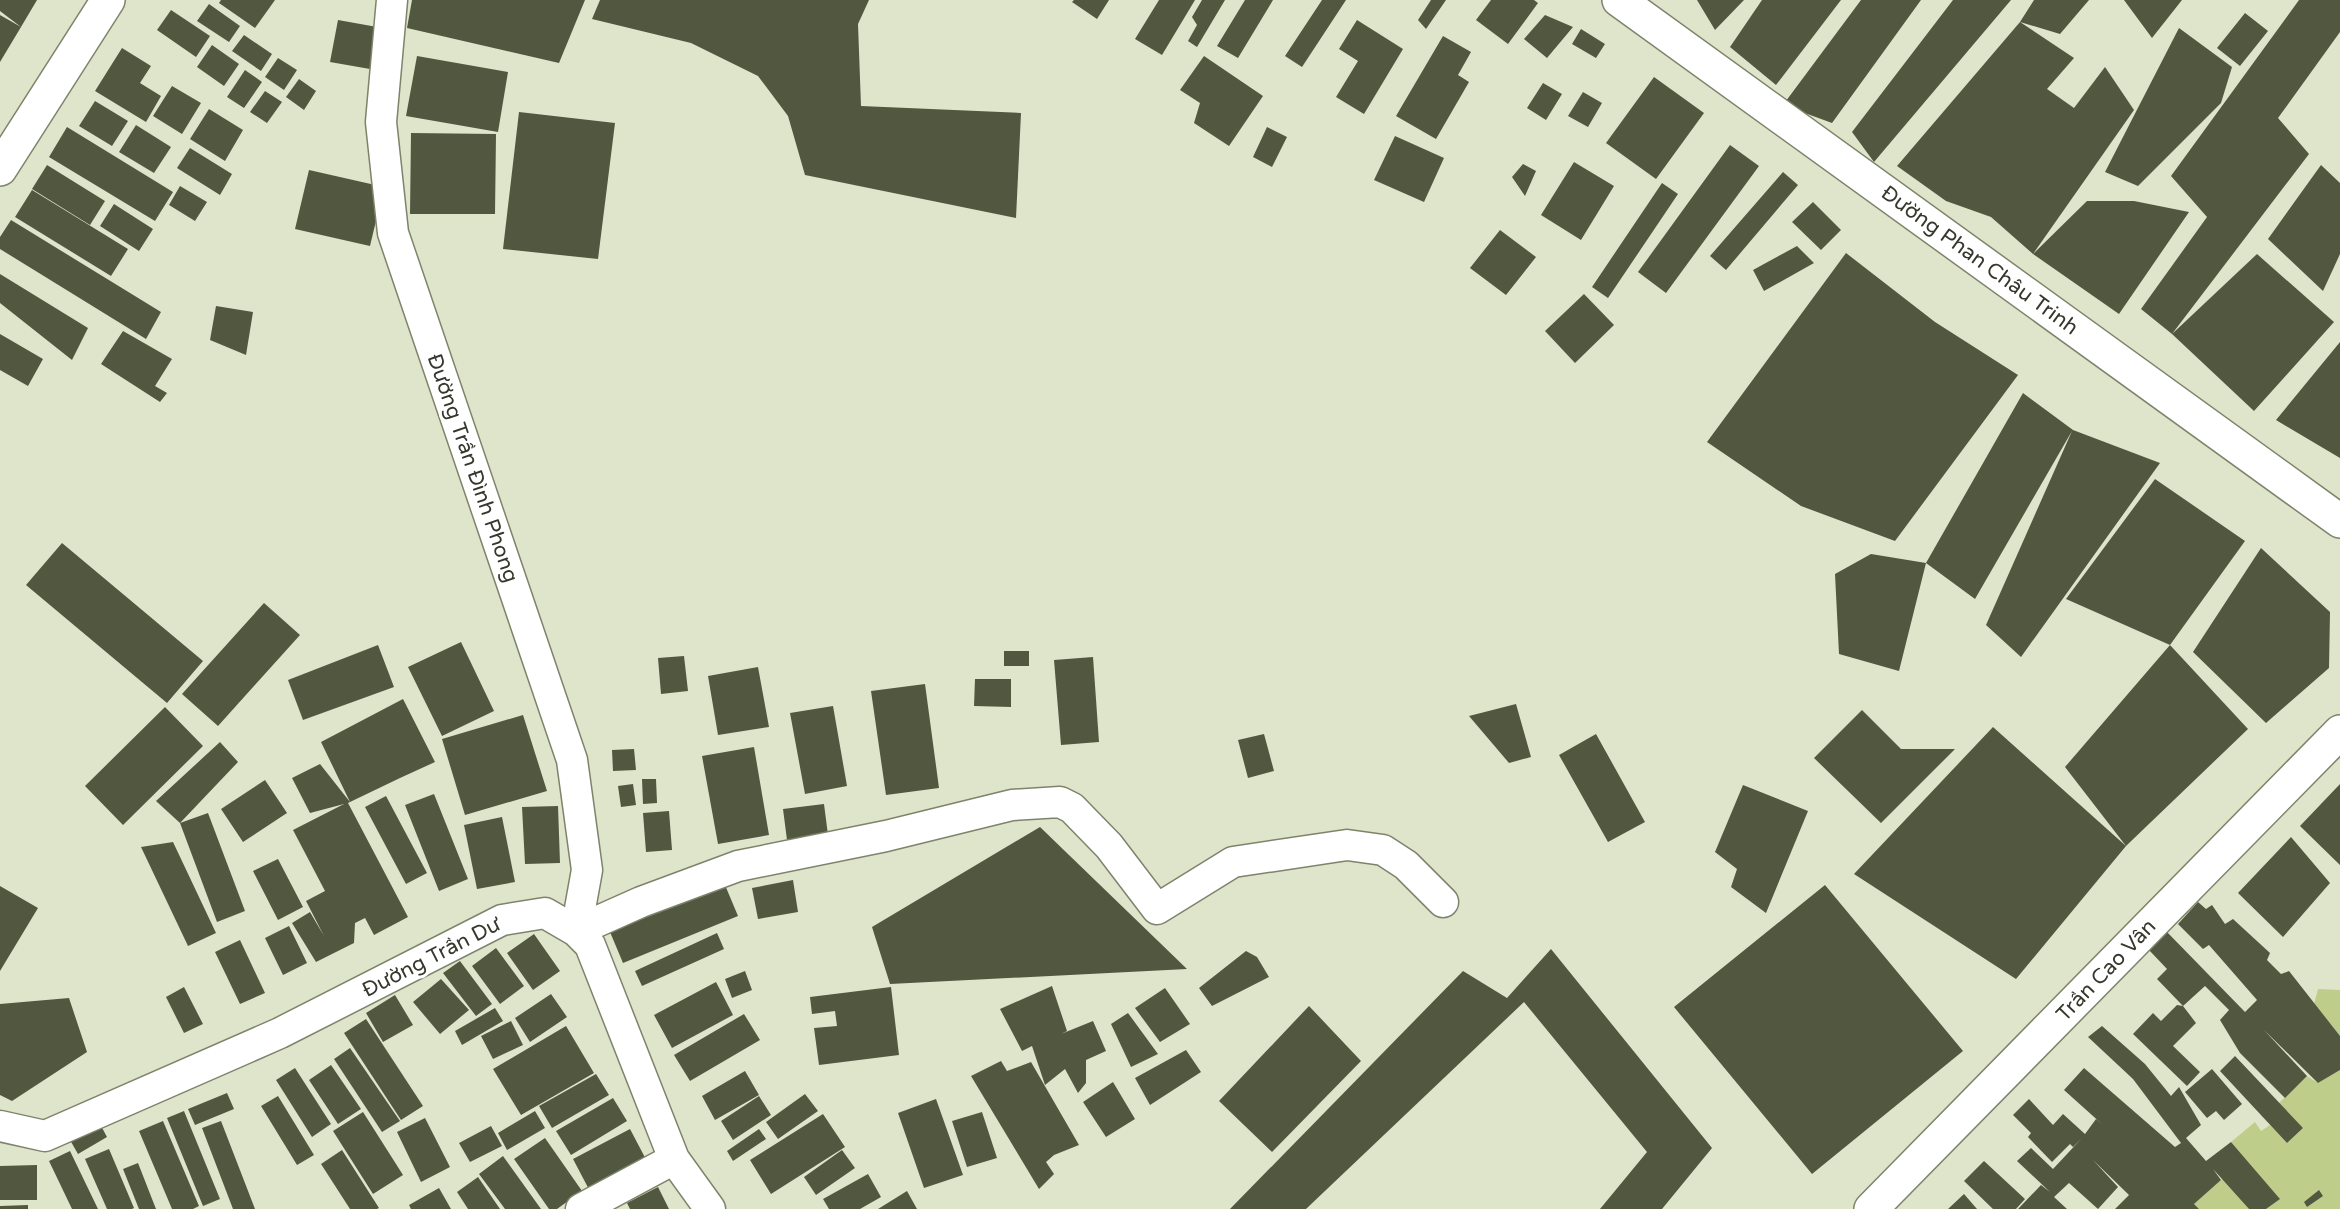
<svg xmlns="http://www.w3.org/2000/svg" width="2340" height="1209" font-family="'Varela Round',sans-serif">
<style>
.green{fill:#bfcd8a}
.building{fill:#525740}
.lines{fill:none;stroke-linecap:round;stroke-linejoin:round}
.minor-casing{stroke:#7e836b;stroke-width:33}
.tertiary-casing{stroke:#7e836b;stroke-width:36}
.primary-casing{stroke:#7e836b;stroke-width:36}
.minor{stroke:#fff;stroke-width:30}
.tertiary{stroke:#fff;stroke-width:33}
.primary{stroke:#fff;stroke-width:33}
.labels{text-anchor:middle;stroke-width:6;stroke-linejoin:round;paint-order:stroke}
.street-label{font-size:21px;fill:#35382d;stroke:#fff}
</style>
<rect width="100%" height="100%" fill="#dfe5ca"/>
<path class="green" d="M2318 989 2340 990V1036L2314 1004Z
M2340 1070V1209H2266L2279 1198 2231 1142 2255 1122 2261 1131 2270 1125 2287 1143 2303 1128 2279 1103 2307 1076 2318 1083Z
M2222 1179 2249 1209H2198L2194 1204Z"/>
<path class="building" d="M0 0H37L21 27 0 11Z
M221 0H275L255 28 219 3Z
M412 0H585L559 63 407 28Z
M600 0H869L858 24 861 106 1021 113 1016 218 805 175 788 116 758 76 691 43 592 19Z
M1074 0H1109L1097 19 1072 2Z
M1159 0H1195L1162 55 1135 39Z
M1202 0H1225L1197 47 1188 41 1197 25 1192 17Z
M1245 0H1273L1238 58 1217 46Z
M1322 0H1346L1302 67 1285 56Z
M1431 0H1446L1426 29 1418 20Z
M1491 0H1534L1538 3 1508 44 1476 20Z
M1697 0H1744L1715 30Z
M1762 0H1841L1776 85 1730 47Z
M1861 0H1921L1832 123 1783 105Z
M1953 0H2011L1874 162 1852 132Z
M2034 0H2089L2060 34 2020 22 2074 58 2047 89 2074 108 2105 67 2134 110 2033 254 2087 201H2134L2189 212 2119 314 2033 254 1991 217 1946 201 1897 166 2020 22Z
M2124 0H2182L2152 38Z
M2299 0H2340V32L2278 118 2309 154 2172 334 2257 254 2334 322 2254 411 2172 334 2141 309 2207 217 2171 176Z
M209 4 240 26 229 42 197 21Z
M171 10 210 36 196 57 157 30Z
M2245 13 2268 31 2240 66 2217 48Z
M0 15 21 27 0 62Z
M1545 15 1573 27 1547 58 1524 39Z
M338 20 377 27 370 69 330 62Z
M1357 20 1403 49 1364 114 1336 97 1358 61 1339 49Z
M2179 28 2232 67 2221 103 2138 186 2105 172Z
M1581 29 1605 44 1596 58 1572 44Z
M244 35 272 54 261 71 232 51Z
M1443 36 1471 52 1458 75 1469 82 1436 139 1396 116Z
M212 45 239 64 224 86 197 67Z
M122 48 151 66 140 83 161 96 146 122 95 91Z
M417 56 508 72 498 132 406 116Z
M1204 56 1263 96 1229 146 1194 123 1200 103 1180 90Z
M278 58 297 70 284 90 265 77Z
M245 70 262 82 244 108 227 97Z
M1654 77 1704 113 1656 179 1606 143Z
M299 79 316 91 304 110 286 97Z
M1543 83 1562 94 1546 120 1527 108Z
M172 86 201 103 182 134 153 116Z
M265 91 282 102 267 123 250 112Z
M1583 92 1602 103 1588 127 1568 116Z
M95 101 128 121 112 146 79 126Z
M209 109 243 130 225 161 190 139Z
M519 112 615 123 598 259 503 249Z
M136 125 171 147 154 173 119 152Z
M67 127 173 192 155 221 49 157Z
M1267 127 1287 137 1272 167 1253 157Z
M411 133 496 134 495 214H410Z
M1395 136 1444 158 1424 202 1374 180Z
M1730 145 1759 166 1666 293 1638 272Z
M190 148 232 174 220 195 177 168Z
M1574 162 1614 186 1581 240 1541 215Z
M1523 164 1536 171 1525 196 1512 177Z
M47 165 105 201 90 225 32 189Z
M2321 165 2340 183V254L2323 291 2268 239Z
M309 170 384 187 370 246 295 229Z
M1783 172 1798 185 1726 270 1710 256Z
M1662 183 1678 194 1608 298 1592 287Z
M180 186 207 202 195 221 169 205Z
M32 190 128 249 111 276 15 217Z
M1813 202 1841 230 1821 250 1792 222Z
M114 204 153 229 139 251 100 226Z
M11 220 161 312 146 339 0 249V237Z
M1500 230 1536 257 1506 295 1470 268Z
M1797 246 1814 263 1764 291 1753 270Z
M1846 253 1935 322 2018 375 1895 541 1801 506 1707 442Z
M0 274 88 328 72 360 0 303Z
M1584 294 1614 325 1575 363 1545 331Z
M216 306 253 312 246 355 210 340Z
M123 331 172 359 155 386 167 393 160 402 101 364Z
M0 334 43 359 28 386 0 370Z
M2340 342V458L2276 420Z
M2023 393 2073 430 2160 463 2021 657 1986 625 2072 431 1975 599 1926 563Z
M2155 479 2245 541 2170 645 2248 729 2126 846 2065 767 2170 645 2066 599Z
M62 543 203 661 167 703 26 585Z
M2261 548 2330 612 2329 668 2266 723 2193 652Z
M1871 554 1926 563 1899 671 1839 654 1835 574Z
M264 603 300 635 218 726 182 694Z
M461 642 494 711 442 736 408 667Z
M378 645 394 687 303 720 288 680Z
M1004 651H1029V666H1004Z
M684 656 688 691 661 694 658 658Z
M1093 657 1099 742 1061 745 1054 660Z
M758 667 769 727 718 735 708 676Z
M975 679H1011V707L974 706Z
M925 684 939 788 886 795 871 691Z
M403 699 435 762 400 778 350 802 348 803 408 917 374 935 365 918 355 923 354 943 316 962 292 923 310 912 324 936 306 901 325 891 293 830 344 804 310 813 292 778 320 764 350 802 321 742Z
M1516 704 1531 757 1509 763 1469 716Z
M833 706 847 786 805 794 790 713Z
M165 707 203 746 123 825 85 786Z
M1862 710 1901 749H1955L1881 823 1814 758Z
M523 715 547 791 465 815 442 739Z
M1993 727 2126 846 2016 979 1854 874Z
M1264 734 1274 771 1248 778 1238 740Z
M1596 734 1645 822 1608 842 1559 755Z
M220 742 238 762 180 823 156 801Z
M754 747 769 835 718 844 702 756Z
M634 749 636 770 613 771 612 750Z
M642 779H656L657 803 643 804Z
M265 780 287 813 243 842 221 809Z
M633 784 636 805 621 807 618 786Z
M2340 784V865L2300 826Z
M1743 785 1808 811 1766 913 1731 887 1737 869 1715 852Z
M434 794 468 879 439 891 405 805Z
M386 796 427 873 406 884 365 807Z
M824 804 828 835 787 840 783 809Z
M558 806 560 863 525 864 522 807Z
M669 811 672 850 646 852 643 813Z
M208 813 245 911 217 922 180 823Z
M502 817 515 882 477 889 464 825Z
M1040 827 1187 969 890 984 872 927Z
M2291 837 2330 883 2283 937 2238 893Z
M173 842 216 933 188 946 141 847Z
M278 859 303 907 278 920 253 871Z
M793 880 798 912 758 919 752 888Z
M725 885 738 916 623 963 610 932Z
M1825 885 1963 1051 1812 1174 1674 1007Z
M0 886 38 908 0 971Z
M2198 902 2206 909 2212 905 2225 924 2233 919 2270 953 2267 960 2281 974 2289 971 2340 1036V1070L2318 1083 2264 1030 2307 1076 2285 1098 2240 1053 2220 1020 2229 1010 2205 986 2183 1006 2157 979 2167 969 2149 950 2167 932 2245 1012 2257 1000 2209 945 2203 949 2178 924Z
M289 926 307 963 283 975 265 938Z
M717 933 724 949 642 986 635 971Z
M534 934 560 971 533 990 507 953Z
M240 940 265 993 240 1004 215 952Z
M496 948 524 986 500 1004 472 966Z
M1551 949 1712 1148 1662 1209H1600L1647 1152 1524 1002 1306 1209H1230L1463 971 1507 998Z
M1246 951 1257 957 1269 977 1212 1006 1199 988Z
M460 961 492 1004 476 1016 443 973Z
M745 971 752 990 732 998 725 979Z
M441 979 469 1010 440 1034 413 1002Z
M716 982 733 1015 672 1048 654 1015Z
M1052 986 1067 1031 1061 1034 1093 1021 1106 1051 1086 1060V1083L1078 1093 1065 1069 1045 1085 1032 1046 1022 1051 1000 1009Z
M184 987 203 1024 184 1033 166 997Z
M891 987 899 1055 819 1065 814 1028 837 1026 835 1011 812 1014 810 997Z
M1165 988 1190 1024 1160 1042 1135 1008Z
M551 994 567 1017 530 1042 515 1018Z
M395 995 413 1025 383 1042 366 1013Z
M69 998 87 1052 12 1101 0 1095V1004Z
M2177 1005 2183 1006 2196 1023 2173 1046 2200 1072 2187 1086 2133 1034 2153 1013 2161 1021Z
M1309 1006 1361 1061 1272 1152 1219 1101Z
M495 1008 503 1021 462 1045 455 1031Z
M1128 1013 1158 1054 1131 1067 1111 1024Z
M744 1014 760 1040 690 1081 674 1055Z
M366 1019 423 1106 401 1120 344 1033Z
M511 1021 523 1045 493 1059 481 1036Z
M566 1026 594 1073 521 1115 493 1069Z
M2102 1026 2145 1064 2171 1096 2179 1087 2201 1125 2186 1138 2206 1161 2231 1142 2280 1199 2266 1209H2249L2213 1169 2221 1180 2194 1204 2199 1209H2115L2129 1195 2093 1160 2118 1187 2098 1209 2069 1183 2054 1197 2067 1209H2018L2041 1185 2050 1192 2017 1161 2031 1148 2053 1169 2082 1138 2073 1147 2070 1144 2052 1162 2028 1137 2031 1133 2013 1115 2029 1099 2053 1125 2063 1114 2085 1134 2096 1119 2103 1125 2064 1090 2084 1068 2175 1147 2181 1143 2133 1079 2088 1037Z
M350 1048 400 1121 382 1132 334 1059Z
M1186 1050 1201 1072 1150 1105 1135 1078Z
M2235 1056 2303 1128 2287 1143 2220 1071Z
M1001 1061 1007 1071 1031 1062 1079 1145 1054 1155 1046 1162 1054 1174 1039 1189 971 1076Z
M331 1065 361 1109 338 1124 309 1080Z
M295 1068 331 1124 312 1137 276 1080Z
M2212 1069 2242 1104 2224 1120 2216 1111 2207 1118 2185 1092Z
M745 1071 759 1095 715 1120 702 1096Z
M596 1074 609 1095 552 1128 539 1106Z
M1113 1082 1135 1119 1106 1137 1083 1102Z
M227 1093 234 1109 195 1125 188 1109Z
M805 1094 818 1111 778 1139 766 1122Z
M278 1096 314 1155 297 1165 261 1106Z
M759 1096 771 1115 733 1140 721 1121Z
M613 1098 627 1121 571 1155 556 1131Z
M936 1099 963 1175 924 1188 898 1113Z
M184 1111 220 1199 203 1206 167 1118Z
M535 1111 545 1128 507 1150 498 1133Z
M363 1112 403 1175 373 1194 333 1131Z
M982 1112 997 1158 967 1167 952 1121Z
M823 1114 845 1147 771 1194 750 1160Z
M425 1118 450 1167 421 1182 397 1132Z
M163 1121 199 1206 193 1209H172L139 1131Z
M221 1121 255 1209H233L202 1128Z
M100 1124 107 1137 78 1154 70 1140Z
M491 1126 502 1146 470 1162 459 1143Z
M630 1129 650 1167 593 1197 573 1159Z
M759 1129 766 1139 733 1161 727 1151Z
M545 1138 582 1191 557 1209H549L514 1159Z
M109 1149 134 1208 132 1209H107L85 1159Z
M342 1150 379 1208 377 1209H350L321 1164Z
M842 1150 855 1168 816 1195 804 1177Z
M70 1151 98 1209H72L49 1161Z
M503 1156 541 1209H505L479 1174Z
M1984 1161 2025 1199 2016 1209H1993L1964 1181Z
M138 1163 156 1209H139L123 1169Z
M37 1165V1200H0V1166Z
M868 1174 881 1197 860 1209H829L823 1199Z
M478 1177 500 1209H468L457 1192Z
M658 1187 669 1209H630L627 1203Z
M439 1188 451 1209H411L409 1205Z
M2319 1190 2323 1196 2307 1207 2304 1202Z
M907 1191 917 1209H878Z
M1964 1194 1977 1209H1948Z
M28 1205V1209H0V1206Z"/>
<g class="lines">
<defs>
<path id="minor" d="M392 0 381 122 393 233 572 760 587 870 576 931
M576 931 641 902 738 866 886 836 1012 805 1060 802 1072 808 1109 846 1157 909 1233 862 1347 845 1383 850 1406 865 1443 902
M0 1126 45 1136 280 1033 502 920 545 913 576 931 590 945 674 1159 710 1209
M581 1209 674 1159"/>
<path id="tertiary" d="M0 169 108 0
M1871 1209 2340 732"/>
<path id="primary" d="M1619 0 2340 521"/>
</defs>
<use href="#minor" class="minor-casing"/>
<use href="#tertiary" class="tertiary-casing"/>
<use href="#primary" class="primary-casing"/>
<use href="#minor" class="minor"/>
<use href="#tertiary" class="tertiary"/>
<use href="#primary" class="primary"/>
</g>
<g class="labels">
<g class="street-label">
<text transform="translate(1980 260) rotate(36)" y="7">Đường Phan Châu Trinh</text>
<text transform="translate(473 468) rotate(71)" y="7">Đường Trần Đình Phong</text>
<text transform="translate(431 957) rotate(-27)" y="7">Đường Trần Dư</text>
<text transform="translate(2106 970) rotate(-46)" y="7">Trần Cao Vân</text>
</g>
</g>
</svg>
